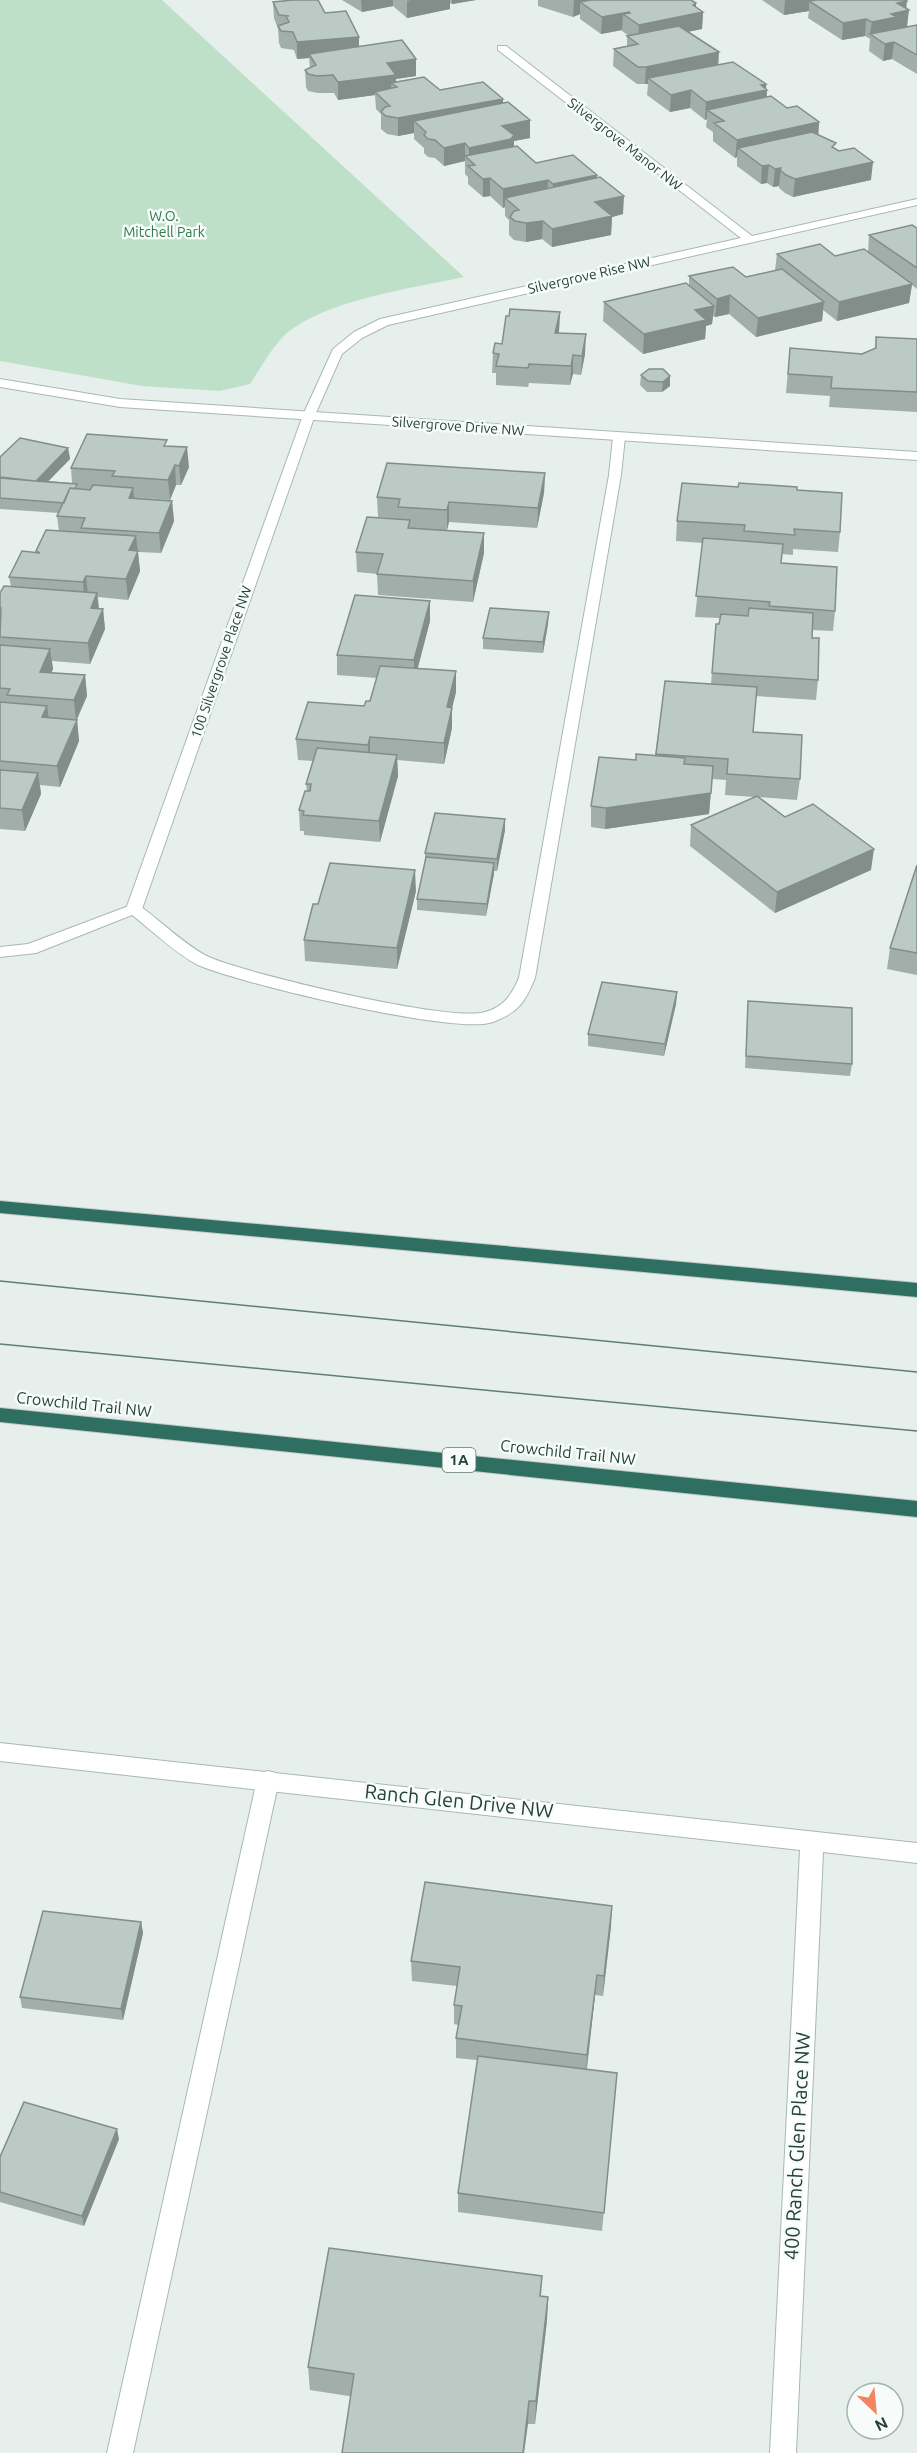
<svg xmlns="http://www.w3.org/2000/svg" width="917" height="2453" font-family="Ubuntu,sans-serif">
<style>
.green{fill:#bfe0c8}
.lines{fill:none;stroke-linecap:round;stroke-linejoin:round}
.service-casing{stroke:#a8b8b2;stroke-width:2}
.minor-casing{stroke:#a8b8b2;stroke-width:2}
.tertiary-casing{stroke:#a8b8b2;stroke-width:2}
.motorway-casing{stroke:#c2cac8;stroke-width:2}
.service{fill:#fff;fill-rule:evenodd}
.minor{fill:#fff;fill-rule:evenodd}
.tertiary{fill:#fff;fill-rule:evenodd}
.motorway{fill:#2f6f62;fill-rule:evenodd}
.tram{stroke:#5f7d75;stroke-width:1.5}
.wall{fill:#a1aea9}
.shaded-wall{fill:#838d89}
.building{fill:#bbcac4;stroke:#838d89;stroke-width:1.5}
.labels{text-anchor:middle;stroke-width:5;stroke-linejoin:round;paint-order:stroke}
.far-street-label{font-size:14px;fill:#24423a;stroke:#f7fbf9}
.far-park-label{font-size:14px;fill:#2d7a4b;stroke:#f7fbf9}
.shield{fill:#f7fbf9;stroke:#637a73;stroke-width:1.5}
.shield-label{font-size:15px;font-weight:bold;fill:#24423a}
.street-label{font-size:16px;fill:#24423a;stroke:#f7fbf9}
.near-street-label{font-size:20px;fill:#24423a;stroke:#f7fbf9}
</style>
<rect width="100%" height="100%" fill="#e6efeb"/>
<path class="green" d="M0 0H162L464 277C414 288 317 301 282 338 270 351 260 369 250 384L220 391 142 386 0 361Z"/>
<g class="lines">
<defs>
<path id="service" d="M619 433 625 437 621 475 535 978C525 1002 519 1012 493 1022 457 1036 239 983 198 965 179 956 150 929 132 915L36 953 0 957V947L28 944 134 904 140 906C158 919 190 949 209 957 247 974 452 1023 485 1012 504 1007 512 994 519 978L609 475 613 437Z
M268 1771 276 1773 279 1780 133 2453H107L257 1780 260 1773Z"/>
<path id="minor" d="M498 46H506L752 236 917 199V205L388 325 362 338 342 354 315 415 142 909 140 912H128L126 909 303 415 333 349 354 332 380 319 741 238 498 50Z
M0 1743 917 1843V1863L823 1852 796 2453H770L800 1850 0 1761Z"/>
<path id="tertiary" d="M0 379 120 399 917 452V460L120 407 0 387Z"/>
<path id="motorway" d="M0 1201 917 1283V1297L0 1213Z
M0 1408 917 1501V1517L0 1422Z"/>
</defs>
<use href="#service" class="service-casing"/>
<use href="#minor" class="minor-casing"/>
<use href="#tertiary" class="tertiary-casing"/>
<use href="#motorway" class="motorway-casing"/>
<use href="#service" class="service"/>
<use href="#minor" class="minor"/>
<use href="#tertiary" class="tertiary"/>
<use href="#motorway" class="motorway"/>
<path class="tram" d="M0 1281 917 1372
M0 1344 917 1431"/>
</g>
<path class="wall" d="M342 0H476L452 4 450 3V9L407 18 393 6 362 12Z
M538 0H691L696 3V7L703 12 702 29 687 32 718 65 766 84 767 97 787 108 819 122 818 135 871 180 793 197 785 193 779 188V186L773 187 767 183 761 184 737 166V157L735 158 713 141V132L706 127 707 119 705 120 690 108 670 112 647 95 648 84H637L613 66 614 49 627 46V36H629L622 31V30L601 34 580 19V14L573 17 538 6Z
M762 0H906L907 27 917 25V74L892 59 883 61 869 51 870 39 865 36 842 40 808 18 809 11 784 15Z
M273 2 359 37V47L416 76 396 79V82L440 90 503 103 530 120V138L514 141V147L536 163 597 175V178L623 214 612 217 611 235 552 247 542 239 526 242 514 240 509 235V220L505 216V207L503 208 490 196 483 197 468 184V177L465 174V161L444 166 435 158 428 157 424 153V148L414 139V133L398 136 387 134 381 129V114L376 109 375 95 338 100 334 93H318L308 91 306 87 305 70 310 68 309 58 297 59 294 50 281 48 279 43 278 29 274 18Z
M917 228V289L912 285 909 303 837 321 823 310 822 321 756 337 729 314 715 317 713 316 712 324 706 326 705 339 643 354 603 321 604 302 689 285V276L746 277 775 270 777 254 835 256 868 252 869 235Z
M560 312 559 333 585 354 581 375 573 374 570 385 529 383 528 387 496 385V373H492L493 353 502 344Z
M876 337 917 339V412L829 407 830 396 786 393 790 348 862 354 875 349Z
M649 369 670 386 662 392H647L640 385 641 375Z
M168 446 189 467 181 485H176L170 500 134 497 172 501 174 521 161 553 138 552 140 571 128 600 98 597 99 608 103 609 105 629 90 664 52 661 53 669 51 673 85 675 87 696 77 720 79 741 60 787 40 785 41 794 25 831 0 829V593L11 586 9 577 36 552V551L59 531 57 516 59 513 0 509V457L68 448 70 459 48 481 72 483 71 468Z
M545 473 544 493 537 528 449 522 447 530 484 553 473 602 378 595 377 574 357 572 356 552 399 520V519L378 517 377 497Z
M797 490 840 532 838 552 793 549V555L782 554 781 563 835 611 833 631 812 630V638L818 680 816 700 756 696 753 732 800 779 797 800 759 797 785 817 871 870 775 913 690 846 691 825 754 797 725 795 726 780 712 779 709 814 605 829 591 827V806L636 760 655 756 665 681 711 684 716 624H719L720 618 695 617 703 543 676 541 677 521Z
M430 601V621L418 668 456 692 452 708V728L444 764 397 760 398 776 380 842 304 835V831H300L299 810 307 791 306 784 313 761 298 760 296 739 364 706 370 701 377 678 337 675V655Z
M548 624 543 653 483 649V638Z
M505 819V830L497 871H494L486 916 417 910V899L425 862V853Z
M917 865V975L887 969 890 948Z
M416 891 397 969 305 961 304 940 318 904Z
M677 992 676 1004 664 1056 588 1046V1034Z
M748 1001 852 1064 850 1076 745 1068Z
M141 1922 143 1933 123 2020 22 2008 20 1997Z
M611 1926 603 1996 595 1995 587 2069 617 2073 602 2231 458 2212V2193L477 2060 456 2058V2038L458 2025 454 2024V2005L457 1986 412 1981 411 1961Z
M119 2139 84 2226 0 2202V2157Z
M542 2276 541 2296 548 2297 547 2320 535 2424H528L310 2390 308 2367Z"/>
<path class="shaded-wall" d="M361 0H393V6L362 12Z
M411 0H450V9L407 18V1Z
M452 0H476L452 4Z
M574 0H609L580 2V14L573 17Z
M785 0H856L809 1V11L784 15Z
M907 1 906 11 909 10 907 27 870 34 872 22 891 14 897 3Z
M696 3V13L703 12 702 29 638 42 639 25 693 5Z
M629 12 628 18 623 14 622 30 601 34 602 17Z
M866 19 865 36 842 40 843 23Z
M359 37V54H309V58L297 59V42Z
M894 42 892 59 883 61 885 44Z
M719 52 718 70 648 78V84H645L646 67Z
M416 59V76L396 79V87L391 83 392 93 375 92V95L338 100V82L387 63Z
M766 84V90H767L766 107 707 110V119L705 120 706 102Z
M691 90 690 108 670 112 671 95Z
M503 99V117L414 121V133L398 136V118Z
M530 120V138L514 141V153L469 160V148L502 126Z
M819 122 818 140 738 148 737 157 735 158 737 140Z
M465 143V161L444 166V148Z
M873 162 871 180 793 197 795 179Z
M769 165 767 183 761 184 762 166Z
M781 168 779 186 773 187 775 169Z
M597 175 596 193 552 202 553 184Z
M490 178V196L483 197V179Z
M548 180 547 198H505V207L503 208V189Z
M624 196 623 214 612 217 611 235 552 247V229L595 202Z
M543 221 542 239 526 242V223Z
M912 284 909 303 837 321 839 302Z
M730 295 729 314 715 317 717 299Z
M824 302 822 321 756 337 758 318Z
M714 306 712 324 706 326 705 339 643 354 644 334 695 310Z
M560 312 559 331 555 352V333Z
M586 334 585 354 581 375 582 356Z
M573 355V374L570 385 571 366Z
M670 376V386L662 392 663 382Z
M187 447 189 467 181 485 179 466Z
M68 448 70 459 38 492 36 481Z
M175 465 176 485 170 500 168 480Z
M545 473 544 493 537 528 538 508Z
M133 488 135 508 129 498Z
M172 501 174 521 161 553 159 533Z
M449 502V522L447 530V510Z
M484 533V553L473 602V581Z
M136 536 140 571 128 600 126 579 129 550Z
M86 576 88 596 85 603 83 582Z
M97 593 99 613 91 608Z
M430 601V621L414 681V660Z
M103 609 105 629 90 664 88 643Z
M549 612 548 624 543 653V642Z
M50 649 53 669 43 692 40 672Z
M456 671V692L452 708V728L444 764V743L447 707Z
M85 675 87 696 76 720 74 700Z
M47 706 50 727 42 717Z
M77 720 79 741 60 787 57 766Z
M370 737V758L369 766 368 745Z
M397 755 398 776 380 842 379 821Z
M713 766 709 814 605 829 606 808Z
M38 773 41 794 25 831 22 810Z
M505 819V830L497 871V859Z
M874 849 871 870 775 913 777 892Z
M494 863V874L486 916 487 904Z
M415 870 416 891 397 969V948Z
M677 992 676 1004 664 1056 665 1044Z
M612 1906 611 1926 603 1996 604 1976Z
M141 1922 143 1933 123 2020 121 2009Z
M597 1975 595 1995 586 2074 587 2055Z
M117 2129 119 2139 84 2226 82 2216Z
M548 2297 547 2320 535 2424 536 2401Z
M529 2401 528 2424 524 2453H523Z"/>
<path class="building" d="M293 0H318L325 13 346 11 359 37 297 42 293 32 281 31 278 26 289 22 286 16H289L279 15 273 2Z
M591 0H691L696 3 693 5 703 12 639 25 623 14 630 13 629 12 602 17 580 2Z
M816 0H906L907 1 897 3 909 10 891 14 897 17 872 22 866 19 843 23 809 1Z
M917 25V55L894 42 885 44 870 34Z
M679 26 719 52 646 67H638L614 49 638 44 627 36Z
M402 40 416 59 387 63 396 75 338 82 333 75 317 76 308 74 305 70 316 65 309 54Z
M733 62 766 84 761 85 767 90 706 102 691 90 671 95 648 78Z
M424 77 440 90 483 82 503 99 398 118 386 116 381 112 385 107 390 106 375 92 397 87 391 83Z
M771 96 787 108 797 106 819 122 737 140 714 123 724 121 707 110Z
M508 102 530 120 502 126 514 135 511 139 469 148 465 143 444 148 435 140 428 139 424 135 426 132 414 121Z
M812 132 836 143 832 147 839 151 854 148 873 162 795 179 786 175 780 170 781 168 775 169 769 165 762 166 738 148Z
M517 146 536 163 573 155 597 175 553 184 548 180 503 189 490 178 483 179 468 166 475 165 465 156Z
M600 177 624 196 595 202 612 216 552 229 543 221 526 223 515 221 510 217 514 211 519 210 505 198Z
M912 225 917 228V268L869 235Z
M820 244 835 256 864 249 912 284 839 302 777 254Z
M733 267 746 277 782 269 824 302 758 318 730 295 717 299 689 276Z
M686 283 714 306 695 310 706 320 644 334 604 302Z
M510 309 560 312 555 333 586 334 582 356 573 355 571 366 529 364 528 368 496 366 499 354 493 353 495 343 502 344 506 316H509Z
M876 337 917 339V392L831 388 832 377 788 374 790 348 862 354 876 348Z
M649 369H663L670 376 663 382 648 381 641 375Z
M87 434 167 440 164 446 187 447 179 466 175 465 168 480 112 476 115 471 71 468Z
M20 438 68 448 36 481 77 484 75 489 70 488 64 503 0 498V478L35 481 0 477V457Z
M387 463 545 473 538 508 449 502 447 510 398 507 400 499 377 497Z
M682 483 738 487 739 483 797 487V490L842 493 840 532 794 529 795 535 744 531 745 525 677 521Z
M93 485 133 488 129 498 172 501 159 533 81 528 85 518 57 516 70 488 90 490Z
M367 517 410 520 408 528 484 533 473 581 377 574 383 554 356 552Z
M46 530 136 536 129 550 138 551 126 579 86 576 83 582 9 577 22 551 40 553 36 551Z
M703 538 783 544 781 563 837 567 835 611 769 606 770 602 696 596Z
M4 586 97 593 91 608 103 609 88 643 0 637 1 608H0V593Z
M355 595 430 601 414 660 337 655Z
M490 608 549 612 543 642 483 638Z
M749 608 813 613 812 638H819L818 680 712 673 716 624H719L721 614 748 616Z
M0 645 50 649 40 672 85 675 74 700 7 695 10 689 0 688Z
M380 666 456 671 447 707 452 708 444 743 370 737 368 745 296 739 308 702 364 706 366 701H370Z
M665 681 757 687 753 732 802 735 800 779 727 774 728 759 656 754Z
M0 702 47 706 42 717 77 720 57 766 0 761Z
M317 748 397 755 379 821 303 815 304 811 299 810 305 791H310L311 784H306Z
M636 754 685 758 684 764 713 766 711 793 606 808 591 806 599 757 636 760Z
M0 770 38 773 22 810 0 808Z
M757 796 785 817 813 804 874 849 777 892 691 825Z
M435 813 505 819 497 859 425 853Z
M426 857 494 863 487 904 417 899Z
M330 863 415 870 397 948 304 940 313 904H318Z
M917 865V953L890 948Z
M602 982 677 992 665 1044 588 1034Z
M748 1001 852 1008V1064L746 1056Z
M425 1882 612 1906 604 1976 597 1975 587 2055 456 2038 462 2006 454 2005 460 1967 411 1961Z
M43 1911 141 1922 121 2009 20 1997Z
M478 2056 617 2073 604 2213 458 2193Z
M24 2102 117 2129 82 2216 0 2192V2157Z
M329 2248 542 2276 540 2296 548 2297 536 2401H529L523 2453H342L354 2374 308 2367Z"/>
<g class="labels">
<g class="far-street-label">
<text transform="translate(625 144) rotate(38)" y="5">Silvergrove Manor NW</text>
<text transform="translate(589 275) rotate(-13)" y="5">Silvergrove Rise NW</text>
<text transform="translate(458 426) rotate(4)" y="5">Silvergrove Drive NW</text>
<text transform="translate(221 662) rotate(-71)" y="5">100 Silvergrove Place NW</text>
</g>
<g class="far-park-label">
<text x="164" y="221">W.O.<tspan x="164" dy="16">Mitchell Park</tspan></text>
</g>
<rect class="shield" x="442.5" y="1448" width="33" height="24" rx="4.5"/>
<g class="shield-label">
<text x="459" y="1465">1A</text>
</g>
<g class="street-label">
<text transform="translate(84 1404) rotate(6)" y="6">Crowchild Trail NW</text>
<text transform="translate(568 1452) rotate(6)" y="6">Crowchild Trail NW</text>
</g>
<g class="near-street-label">
<text transform="translate(459 1801) rotate(6)" y="7">Ranch Glen Drive NW</text>
<text transform="translate(797 2146) rotate(-87)" y="7">400 Ranch Glen Place NW</text>
</g>
</g>
<g transform="translate(875 2411) rotate(154)"><circle r="28" fill="#f7fbf9" stroke="#a3b1ad" stroke-width="1.5"/>
<path d="M0-4.5L10 22L0 15L-10 22Z" fill="#f4845f"/>
<text y="-9" font-size="16" font-weight="bold" text-anchor="middle" fill="#24423a">N</text>
</g>
</svg>
